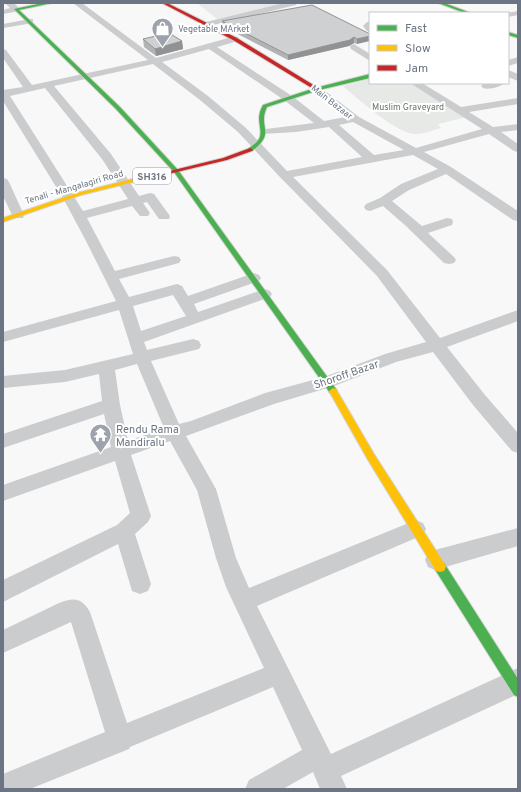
<svg xmlns="http://www.w3.org/2000/svg" width="521" height="792" font-family="Overpass,sans-serif">
<style>
.built{fill:#e8e9ea}
.green{fill:#e6e9e5}
.lines{fill:none;stroke-linecap:round;stroke-linejoin:round}
.fast-casing{stroke:#d5d6d6;stroke-width:2}
.slow-casing{stroke:#d5d6d6;stroke-width:2}
.jam-casing{stroke:#d5d6d6;stroke-width:2}
.street{fill:#cbccce;fill-rule:evenodd}
.fast{fill:#4caf50;fill-rule:evenodd}
.slow{fill:#ffc107;fill-rule:evenodd}
.jam{fill:#c62828;fill-rule:evenodd}
.wall{fill:#b2b3b5}
.shaded-wall{fill:#919293}
.building{fill:#cfd0d2;stroke:#919293}
.labels{text-anchor:middle;stroke-width:4;stroke-linejoin:round;paint-order:stroke}
.far-poi-label{font-size:9px;fill:#6b7584;stroke:#fff;text-anchor:start}
.far-street-label{font-size:9px;fill:#6b7584;stroke:#fff}
.far-park-label{font-size:9px;fill:#667765;stroke:#fff}
.shield{fill:#fff;stroke:#979ea9;stroke-width:1}
.shield-label{font-size:10px;font-weight:bold;fill:#6b7584}
.street-label{font-size:11px;fill:#6b7584;stroke:#fff}
.poi-label{font-size:11px;fill:#6b7584;stroke:#fff;text-anchor:start}
</style>
<rect width="100%" height="100%" fill="#f8f8f8"/>
<path class="built" d="M197 3H287L217 19Z"/>
<path class="green" d="M370 79V83H410L467 117 438 124 441 128C433 130 425 134 417 134 399 136 357 98 343 86Z"/>
<g class="lines">
<defs>
<path id="fast" d="M43 3H52L19 10 120 107 178 170 336 389 337 391 336 393H330L174 172 116 109 14 9Z
M438 3H444L471 13H465Z
M508 32 518 35V38L508 35Z
M370 74V78L319 90 267 107C257 128 277 132 252 151L247 150C251 146 256 144 259 139 264 129 254 120 263 105L315 88Z
M440 562 444 563 518 679V697L514 695 436 571 434 567 436 563Z"/>
<path id="slow" d="M152 174 155 176 154 177 81 195 3 222V218L77 193Z
M333 388 336 389 374 454 444 563 446 567 444 571 440 572 436 571 368 460 329 391Z"/>
<path id="jam" d="M162 3H167L237 38 320 89 315 90 233 40Z
M250 148 253 150 252 151 227 160 152 178 149 176 223 158Z"/>
</defs>
<use href="#fast" class="fast-casing"/>
<use href="#slow" class="slow-casing"/>
<use href="#jam" class="jam-casing"/>
<path class="street" d="M5 3H14L20 9 19 11 3 14V10L10 8Z
M73 3H82L156 58 232 37H238L239 39 238 41 217 47 292 96 324 121 346 117 314 91 312 89 314 87H320L359 117 416 148 482 129 410 83H422L461 107 518 98V104L469 112 493 127 518 124V130L501 132 518 144V152L514 151 489 134 424 152 451 167 518 211V221L513 220 446 174 409 190 392 201 422 226 447 218 452 219 453 222 452 225 428 233 454 257 456 260 454 263 449 264 444 263 406 226 383 206 370 211 366 210 364 207 366 204 380 198 401 184 438 169 413 155 293 177 387 270 440 338 518 310V321L447 347 485 395 518 433V453L512 451 473 405 433 352 396 362 334 386 274 404 186 436 216 489 236 558 249 588 416 520 423 523 426 529 423 535 257 606 331 754 518 668V694L341 776 347 789H320L313 772 283 789H245L249 780 302 750 273 687 130 747 129 749 30 789H3V774L105 732 71 622 3 653V630L59 603C74 597 82 598 90 612L127 723 264 668 226 587 216 558 197 490 170 441 131 455 151 516 148 522 135 534 151 584 148 591 140 594 132 591 118 544 3 602V580L117 525 130 513 115 461 3 501V485L111 447 104 414 3 448V434L102 401 99 374 65 382 3 388V376L65 370 133 354 119 310 3 342V332L116 301 86 241 63 198 3 101V90L23 87 3 58V49L6 50 32 85 148 60ZM209 49 284 100 314 123 266 129 262 130 261 132 262 134 296 132 329 127 362 157 287 171 246 128 208 96 162 62ZM153 64 200 100 238 132 278 175 377 276 426 342 385 354 324 377 265 393 191 421 179 424 151 361 199 349 201 345 199 341 193 339 147 350 144 342 270 297 272 294 270 291 265 289 198 312 194 304 259 281 261 278 259 275 254 273 188 296 182 286 177 284 129 297 119 279 179 263 181 260 179 257 174 256 115 271 87 218 132 206 140 216H148L150 213 143 203 147 202 159 219H169L170 216 154 194 150 193 139 196 111 154 54 86ZM45 88 102 159 128 199 83 211 10 96ZM353 122 404 150 374 155 339 125ZM173 295 186 316 141 331 133 306ZM137 364 164 428 128 441 120 405 115 370Z
M284 3H297L296 5 205 27 201 25 202 23Z
M518 11V15L508 17V13H506Z
M30 19H33V23L3 28V24Z
M367 22H370V32L367 31 363 26Z
M354 44 370 54V61L351 49 350 47 351 45Z
M518 57V63L508 66V60Z
M508 70 518 74V81L508 77Z
M486 83H505C500 87 489 90 483 88L481 86 483 84Z
M3 178 7 179 9 182 24 215 23 218H13L12 215 3 196Z
M518 528V546L435 570 428 567 425 560 428 553 435 550Z"/>
<use href="#fast" class="fast"/>
<use href="#slow" class="slow"/>
<use href="#jam" class="jam"/>
</g>
<path class="wall" d="M222 21 370 34 357 44 354 43 349 46 288 60 222 26Z
M143 39 182 41 183 49 156 56 144 47Z"/>
<path class="shaded-wall" d="M370 36V41L357 44V39Z
M354 37V43L349 46 288 60V55Z
M182 41 183 49 156 56 155 49Z"/>
<path class="building" d="M312 5 370 34V36L357 39 354 37 350 40 288 55 222 21Z
M169 33 182 41 155 49 143 39Z"/>
<defs>
<symbol id="shop-pin" viewBox="-11 -11 22 30"><path d="M0 17L-7.5 6A9.5 9.5 0 1 1 7.5 6Z" fill="#9ca3ad" stroke="#fff"/><path d="M-5-2.5h2.3a2.7 3.5 0 0 1 5.4 0H5L5.5 6h-11ZM-1.5-2.5h3a1.5 2.3 0 0 0-3 0Z" fill="#fff"/></symbol>
<symbol id="temple-pin" viewBox="-11 -11 22 30"><path d="M0 17L-7.5 6A9.5 9.5 0 1 1 7.5 6Z" fill="#9ca3ad" stroke="#fff"/><path d="M0-6L5-2H3V0L6.5 2.5H4V6H1.5V3h-3V6H-4V2.5H-6.5L-3 0V-2H-5Z" fill="#fff"/></symbol>
</defs>
<g fill-rule="evenodd">
<use href="#shop-pin" x="150" y="16" width="25" height="34"/>
<use href="#temple-pin" x="88" y="422" width="25" height="34"/>
</g>
<g class="labels">
<g class="far-poi-label">
<text x="178" y="32">Vegetable MArket</text>
</g>
<g class="far-street-label">
<text transform="translate(332 102) rotate(38)" y="3">Main Bazaar</text>
<text transform="translate(74 187) rotate(-16)" y="3">Tenali - Mangalagiri Road</text>
</g>
<g class="far-park-label">
<text x="408" y="110">Muslim Graveyard</text>
</g>
<rect class="shield" x="133" y="168" width="38" height="16" rx="3"/>
<g class="shield-label">
<text x="152" y="180">SH316</text>
</g>
<g class="street-label">
<text transform="translate(346 374) rotate(-19)" y="4">Shoroff Bazar</text>
</g>
<g class="poi-label">
<text x="116" y="433">Rendu Rama<tspan x="116" dy="13">Mandiralu</tspan></text>
</g>
</g>
<rect width="521" height="792" fill="none" stroke="#6b7584" stroke-width="8"/>
<rect x="369" y="12" width="140" height="72" fill="#ffffff" stroke="#c4c8ce"/>
<rect x="377" y="25" width="20" height="6" fill="#4caf50" stroke="#c4c8ce"/>
<text x="405" y="32" font-size="12" fill="#6b7584">Fast</text>
<rect x="377" y="45" width="20" height="6" fill="#ffc107" stroke="#c4c8ce"/>
<text x="405" y="52" font-size="12" fill="#6b7584">Slow</text>
<rect x="377" y="65" width="20" height="6" fill="#c62828" stroke="#c4c8ce"/>
<text x="405" y="72" font-size="12" fill="#6b7584">Jam</text>
</svg>
